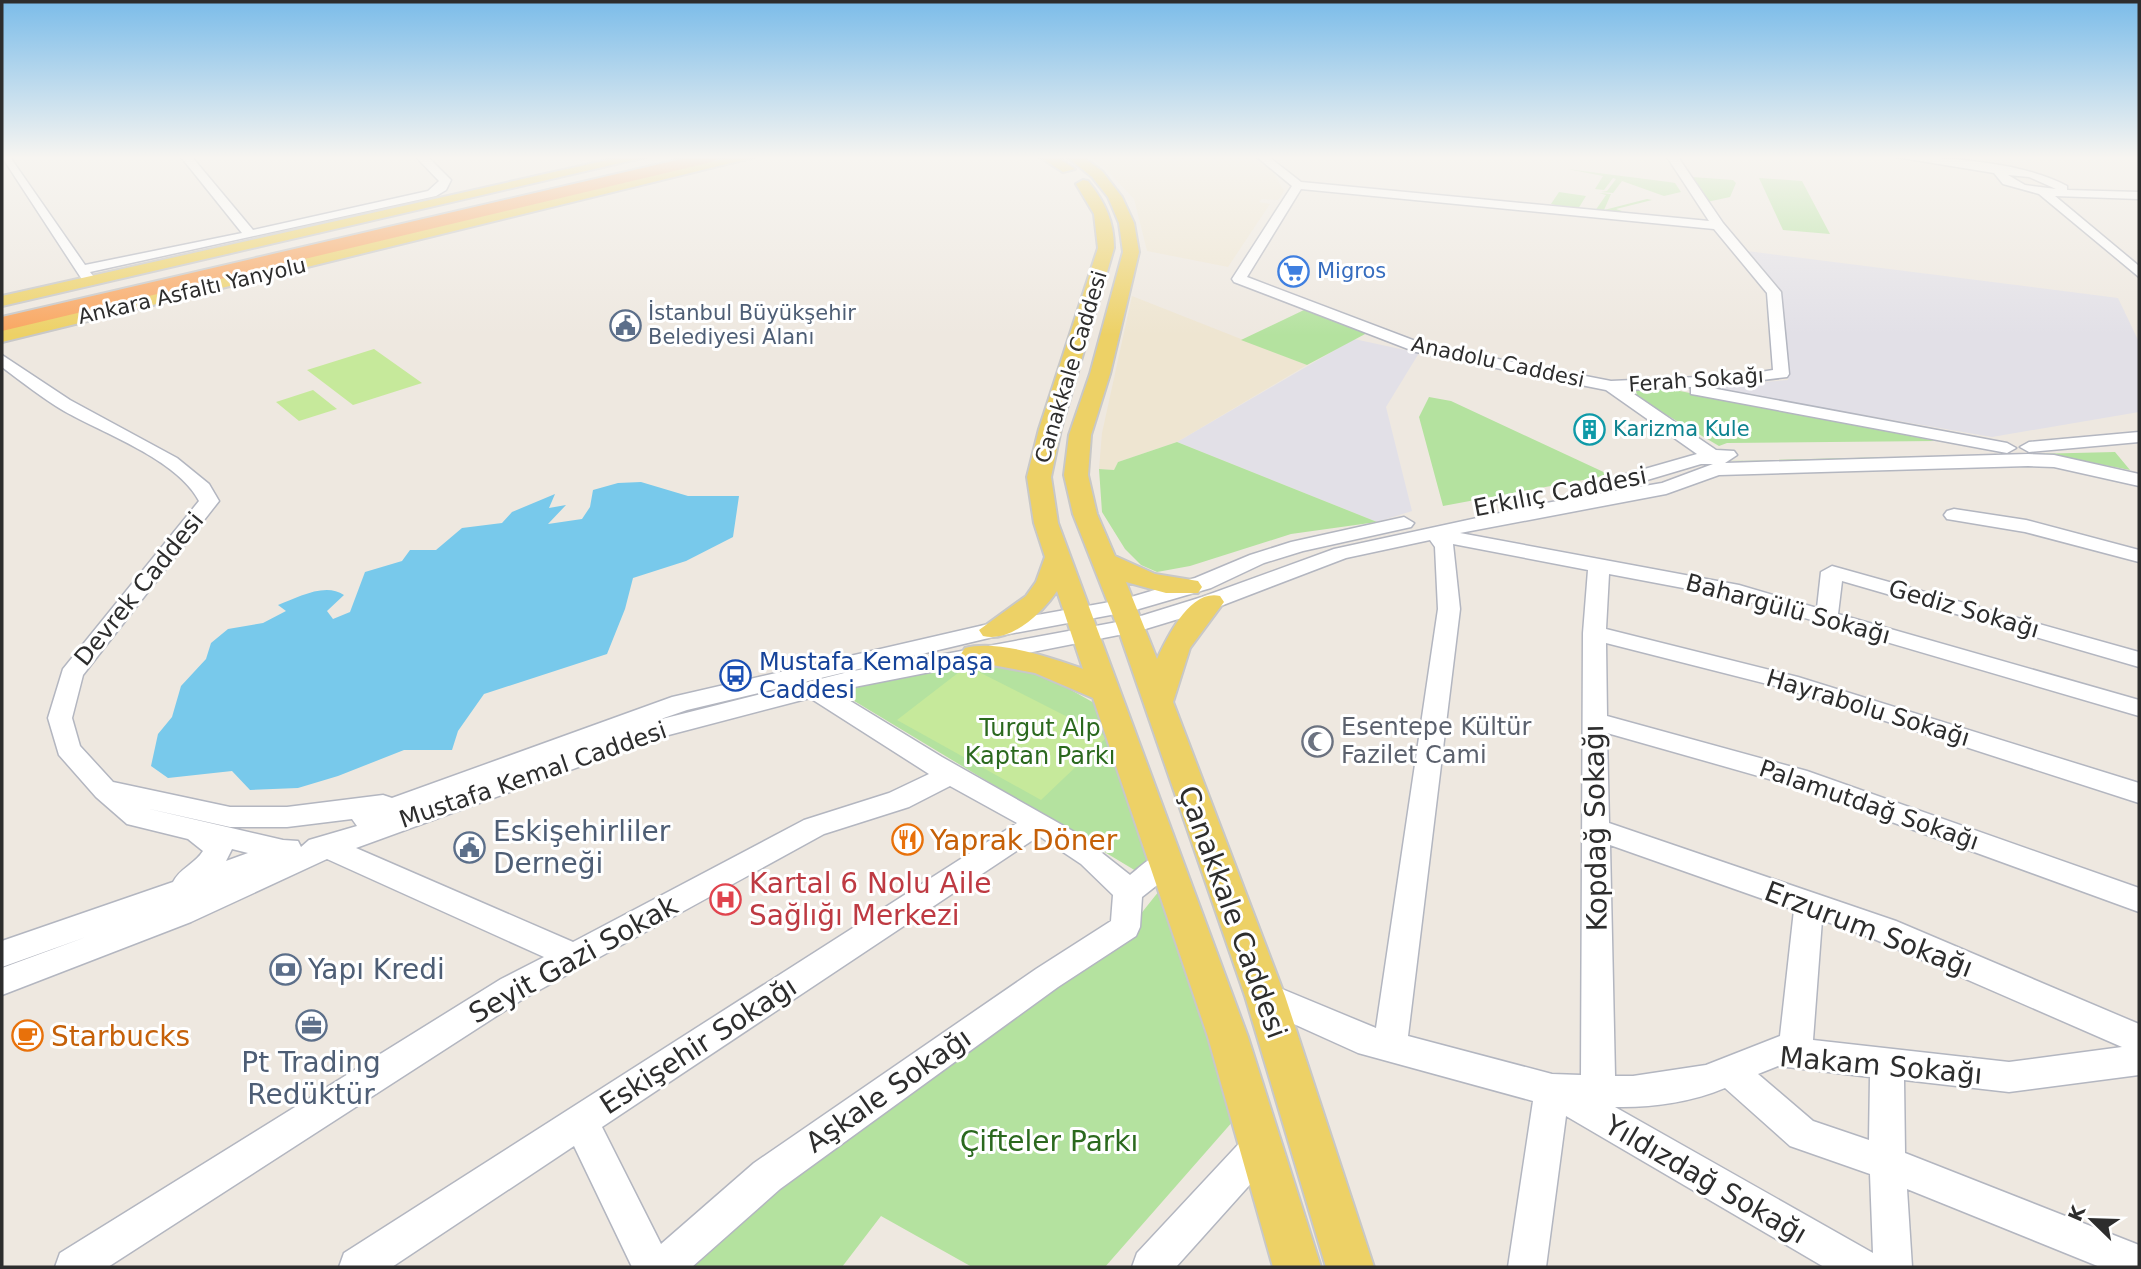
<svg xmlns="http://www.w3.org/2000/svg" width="2141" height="1269" font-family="'DejaVu Sans',sans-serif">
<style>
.industrial{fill:#e2e0e7}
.education{fill:#eee5d1}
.green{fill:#b4e29f}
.pitch{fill:#c6e99b}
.water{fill:#78c9eb}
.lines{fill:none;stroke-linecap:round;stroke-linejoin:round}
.minor-casing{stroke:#b3b6c0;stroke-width:3}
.major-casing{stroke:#c8c8c8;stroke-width:4}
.highway-casing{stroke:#c8c8c8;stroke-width:4}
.minor{fill:#fff;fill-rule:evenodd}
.major{fill:#edd166;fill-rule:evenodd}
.highway{fill:#f9a660;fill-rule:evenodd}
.labels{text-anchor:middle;stroke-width:6;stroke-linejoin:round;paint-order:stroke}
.far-shop-label{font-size:21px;fill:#366cbe;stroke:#fff;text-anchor:start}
.far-street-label{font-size:21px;fill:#2d2d2d;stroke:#fff}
.far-service-label{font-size:21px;fill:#4e5e75;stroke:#fff;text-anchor:start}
.far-culture-label{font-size:21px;fill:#0d838f;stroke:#fff;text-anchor:start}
.street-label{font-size:24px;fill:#2d2d2d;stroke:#fff}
.transit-label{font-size:24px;fill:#164399;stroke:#fff;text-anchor:start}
.worship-label{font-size:24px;fill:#5b616d;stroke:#fff;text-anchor:start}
.park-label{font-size:24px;fill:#2b691e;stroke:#fff}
.near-street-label{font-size:28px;fill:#2d2d2d;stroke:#fff}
.near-service-label{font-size:28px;fill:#4e5e75;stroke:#fff;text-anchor:start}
.near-food-label{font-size:28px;fill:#c56008;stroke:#fff;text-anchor:start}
.near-health-label{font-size:28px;fill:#be3a42;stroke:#fff;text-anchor:start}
.near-park-label{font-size:28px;fill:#2b691e;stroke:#fff}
</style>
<rect width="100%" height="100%" fill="#eee8e0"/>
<path class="industrial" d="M1747 251 2118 298 2139 342V412L1992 437 1700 387 1788 380 1780 289Z
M1354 339 1419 353 1386 407 1412 511 1377 522 1177 442Z"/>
<path class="education" d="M1089 157H1252L1273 172 1284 191 1278 200 1262 199 1259 202 1270 204 1228 267 1147 251 1134 199 1105 168Z
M1132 296 1307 365 1177 442 1118 462 1114 470 1099 469 1102 433Z"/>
<path class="green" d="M1567 169 1669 182 1675 183 1681 192 1664 196 1622 181 1613 193 1601 192 1607 191 1616 179 1613 178 1604 190 1595 189 1603 176Z
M1692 177 1733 180 1736 183 1730 197 1707 202Z
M1759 178 1802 181 1830 234 1783 230Z
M1559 192 1586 196 1578 209 1595 211 1606 195 1599 193 1611 194 1604 210 1647 199 1652 200 1616 209 1622 211 1608 215 1541 206 1565 207 1551 204Z
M1304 310 1367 333 1307 365 1241 340Z
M1654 386 1936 441 1727 443 1719 446 1638 398 1636 391Z
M1429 397 1451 401 1610 475 1443 506 1419 417Z
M1177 442 1377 522 1291 534 1190 566 1157 572 1141 565 1125 549 1102 512 1099 469 1114 470 1118 462Z
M2115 452 2130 470 2057 456 1725 461Z
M951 660 1032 668 1096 704 1149 859 1136 871 836 690Z
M1163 886 1241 1112 1105 1267H972L881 1216 842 1267H678L775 1178 1120 940Z"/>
<path class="pitch" d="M374 349 422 383 353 405 307 370Z
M313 390 337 409 299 421 276 402Z
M967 666 1107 737 1041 800 897 720Z"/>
<path class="water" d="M641 482 688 496H739L733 537 686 561 633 578 625 609 607 654 484 694 458 731 452 750H404L338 776 298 788 250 790 232 771 168 778 151 766 158 734 172 717 181 686 206 659 211 643 228 629 263 623 286 611 278 605C297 598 325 582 344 595L327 611 333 619 350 612 365 572 402 561 410 550H436L462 528 502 523 512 512 555 494 549 508 566 505 548 524 582 519 590 507 593 490 618 483Z"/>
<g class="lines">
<defs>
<path id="minor" d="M2 157H10L85 265 242 233 181 157H192L253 230 428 191 439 181 416 157H428L451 180 446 190 436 196 90 272 97 281 90 285 85 284Z
M1257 157H1269L1301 182 1709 221 1667 157H1678L1723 223 1781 292 1789 374 1787 377 1706 387 2007 443 2016 448 2007 453 1697 395 1691 394V387L1628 390 1716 450 1734 451 1737 455 1725 463 2028 454 2054 455 2139 474V486L2054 467 2028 466 1719 475 1666 494 1460 533 1739 585 1817 608 1821 572 1832 566 2139 652V667L1842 581 1838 614 2139 700V716L1736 598 1609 574 1606 629 1798 677 2139 783V803L1783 688 1606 643 1607 716 1807 771 2139 888V912L1790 785 1607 733 1609 823 1896 921 2139 1024V1075L2009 1092 1904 1080 1905 1153 2139 1245V1267H2100L1907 1189 1912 1267H1824L1566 1116 1546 1267H1508L1533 1101 1358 1053 1254 1006 1249 996 1254 986 1265 982 1376 1028 1438 609 1435 547 1430 540 1346 558 1218 607 1139 631 834 691 942 757 1078 834 1130 875C1144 864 1156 849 1175 855L1179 863 1175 871 1142 897 1140 927 1136 936 1058 987 780 1189 692 1267H632L574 1146 392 1267H339L344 1253 1017 823 950 786 909 807 824 834 523 999 108 1267H55L60 1253 501 979 544 957 327 859 191 922 2 995V968L86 937 2 967V941L173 882C180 868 195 864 203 851L188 839 127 824 96 797 59 755 48 718 63 669 199 501C177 459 104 434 64 411 42 398 22 382 2 367V355L70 400 177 458 209 484 219 501 83 675 72 718 80 746 113 782 230 807H287L383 795 392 798 672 697 993 623 1121 600 1195 578 1250 555 1291 542 1404 517 1414 523 1411 527 1303 551 1264 563 1211 588 1132 611 993 637 687 710 658 720 848 672 1128 620 1202 597 1334 549 1546 503 1662 483 1713 464H1701L1627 486H1613L1611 482 1613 478 1697 454 1606 390 1416 352 1234 282 1232 279 1292 186ZM1301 189 1714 229 1767 293 1773 370 1742 375 1611 381 1426 345 1247 277ZM1453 544 1588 570 1583 633 1581 1075 1552 1074 1408 1036 1460 609ZM810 698 929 774 889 793 804 820 573 942 356 848 661 737ZM145 808 230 827H287L352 819 357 826 309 840 301 847 298 841 283 840ZM1039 836 1081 864 1113 895 1111 921 1036 969 754 1163 661 1244 602 1127ZM1610 845 1794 910 1780 1036 1706 1065 1633 1076H1615ZM232 849 248 853 226 861ZM1822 920 1874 939 2122 1047 2009 1062 1813 1040ZM1778 1066 1870 1077 1869 1140 1813 1121 1758 1074ZM1725 1088 1790 1146 1870 1174 1873 1253 1615 1107C1650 1108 1693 1102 1725 1088Z
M1896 157C1946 157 2023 162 2067 186V190L2139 192V199L2055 196 2139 266V277L2039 194 2003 184 1994 173ZM2008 175 2029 177 2056 189 2025 185Z
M2139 432V442L2029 452 2020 447 2029 442Z
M1954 509 2026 520 2139 550V562L2025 532 1947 519 1944 515 1947 511Z
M1260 1130 1273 1135 1278 1147 1273 1159 1176 1267H1132L1137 1253 1247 1135Z"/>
<path id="major" d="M621 157H646L2 306V296Z
M731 157H755L2 342V330Z
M1040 157H1057L1075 169 1063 172Z
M1067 157H1083L1102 171 1122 197 1134 223 1139 252 1110 374 1091 435 1088 475 1097 514 1115 556 1155 574 1198 581 1202 587 1198 593H1166L1126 582 1157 659C1168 636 1190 589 1220 596L1224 602 1190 648 1173 702 1285 996 1374 1267H1326L1245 996 1117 626 1073 514 1064 475 1069 435 1090 374 1123 252 1119 223 1108 197 1092 177Z
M1083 180 1088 181C1105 202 1114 221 1114 248L1061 429 1051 477 1058 523 1248 1037 1321 1267H1273L1208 1037 1093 698 1035 673 965 660 961 654 965 648C997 639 1052 658 1083 669L1057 591C1042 613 1011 643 983 636L979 630 1026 596 1036 582 1045 557 1034 523 1027 477 1039 429 1098 248 1094 214 1076 184Z"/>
<path id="highway" d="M690 157H720L712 162 2 331V317Z"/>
</defs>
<use href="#minor" class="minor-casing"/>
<use href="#major" class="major-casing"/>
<use href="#highway" class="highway-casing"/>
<use href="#minor" class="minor"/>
<use href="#major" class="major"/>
<use href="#highway" class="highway"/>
</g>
<linearGradient id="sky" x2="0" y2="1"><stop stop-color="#7bbce9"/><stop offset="0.47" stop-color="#f7f5f1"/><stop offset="1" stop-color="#f7f5f1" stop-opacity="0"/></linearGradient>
<rect width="2141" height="335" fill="url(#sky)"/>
<defs>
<symbol id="supermarket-ring" viewBox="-11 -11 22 22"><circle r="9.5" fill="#fff" stroke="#3f7fe0" stroke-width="1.5"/><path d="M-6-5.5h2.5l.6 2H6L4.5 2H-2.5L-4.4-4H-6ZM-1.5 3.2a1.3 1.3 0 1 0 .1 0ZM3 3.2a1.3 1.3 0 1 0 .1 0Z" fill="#3f7fe0"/></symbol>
<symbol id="civic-ring" viewBox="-11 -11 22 22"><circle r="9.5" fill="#fff" stroke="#5c6f8a" stroke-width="1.5"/><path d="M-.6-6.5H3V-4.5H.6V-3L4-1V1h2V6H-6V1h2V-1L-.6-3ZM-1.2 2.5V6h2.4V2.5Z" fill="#5c6f8a"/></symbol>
<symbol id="building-ring" viewBox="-11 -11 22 22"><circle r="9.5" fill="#fff" stroke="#0f9aa8" stroke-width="1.5"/><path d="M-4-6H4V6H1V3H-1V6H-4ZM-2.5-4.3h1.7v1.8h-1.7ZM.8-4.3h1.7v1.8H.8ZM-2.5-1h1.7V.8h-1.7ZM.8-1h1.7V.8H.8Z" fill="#0f9aa8"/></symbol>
<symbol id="bus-ring" viewBox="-11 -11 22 22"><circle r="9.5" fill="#fff" stroke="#1a4fb4" stroke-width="1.5"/><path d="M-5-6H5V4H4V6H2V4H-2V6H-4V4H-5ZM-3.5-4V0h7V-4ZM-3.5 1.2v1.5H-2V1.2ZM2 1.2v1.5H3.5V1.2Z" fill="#1a4fb4"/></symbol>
<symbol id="mosque-ring" viewBox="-11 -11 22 22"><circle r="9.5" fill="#fff" stroke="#6b7280" stroke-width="1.5"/><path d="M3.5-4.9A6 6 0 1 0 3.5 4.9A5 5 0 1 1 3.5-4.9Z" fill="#6b7280"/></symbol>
<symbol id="restaurant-ring" viewBox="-11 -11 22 22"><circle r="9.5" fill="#fff" stroke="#e8710a" stroke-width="1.5"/><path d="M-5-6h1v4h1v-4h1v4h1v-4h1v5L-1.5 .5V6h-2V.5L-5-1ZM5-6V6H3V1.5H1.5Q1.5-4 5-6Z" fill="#e8710a"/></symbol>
<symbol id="hospital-ring" viewBox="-11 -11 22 22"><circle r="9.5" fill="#fff" stroke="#e0444e" stroke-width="1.5"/><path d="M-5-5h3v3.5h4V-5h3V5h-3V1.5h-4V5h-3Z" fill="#e0444e"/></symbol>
<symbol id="bank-ring" viewBox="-11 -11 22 22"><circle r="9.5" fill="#fff" stroke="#5c6f8a" stroke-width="1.5"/><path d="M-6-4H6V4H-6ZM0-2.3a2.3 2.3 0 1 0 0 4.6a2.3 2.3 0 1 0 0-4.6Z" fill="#5c6f8a"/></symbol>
<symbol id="office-ring" viewBox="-11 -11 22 22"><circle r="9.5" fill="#fff" stroke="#5c6f8a" stroke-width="1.5"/><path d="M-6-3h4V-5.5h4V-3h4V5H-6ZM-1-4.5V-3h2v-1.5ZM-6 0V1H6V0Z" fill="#5c6f8a"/></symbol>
<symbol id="cafe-ring" viewBox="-11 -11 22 22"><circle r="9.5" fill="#fff" stroke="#e8710a" stroke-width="1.5"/><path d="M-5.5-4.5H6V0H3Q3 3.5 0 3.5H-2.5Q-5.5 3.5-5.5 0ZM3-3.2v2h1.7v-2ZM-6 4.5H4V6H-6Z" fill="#e8710a"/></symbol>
</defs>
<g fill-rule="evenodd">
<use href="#supermarket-ring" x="1276" y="254" width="35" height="35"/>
<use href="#civic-ring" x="608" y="308" width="35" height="35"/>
<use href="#building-ring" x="1572" y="412" width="35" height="35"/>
<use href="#bus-ring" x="718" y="658" width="35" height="35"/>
<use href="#mosque-ring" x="1300" y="724" width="35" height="35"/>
<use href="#restaurant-ring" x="890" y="822" width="35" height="35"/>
<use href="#civic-ring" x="452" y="830" width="35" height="35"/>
<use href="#hospital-ring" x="708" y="882" width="35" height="35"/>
<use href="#bank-ring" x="268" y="952" width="35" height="35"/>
<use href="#office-ring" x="294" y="1008" width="35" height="35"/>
<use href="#cafe-ring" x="10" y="1018" width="35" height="35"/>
</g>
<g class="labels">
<g class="far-shop-label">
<text x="1317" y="278">Migros</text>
</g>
<g class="far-street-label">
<text transform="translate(192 291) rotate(-13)" y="7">Ankara Asfaltı Yanyolu</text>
<text transform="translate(1498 362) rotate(12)" y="7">Anadolu Caddesi</text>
<text transform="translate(1071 367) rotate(-73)" y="7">Canakkale Caddesi</text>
<text transform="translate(1696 380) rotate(-4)" y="7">Ferah Sokağı</text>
</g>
<g class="far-service-label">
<text x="648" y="320">İstanbul Büyükşehir<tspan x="648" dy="24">Belediyesi Alanı</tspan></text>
</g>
<g class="far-culture-label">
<text x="1613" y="436">Karizma Kule</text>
</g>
<g class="street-label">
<text transform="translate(1560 492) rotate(-11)" y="8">Erkılıç Caddesi</text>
<text transform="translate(139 589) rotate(-51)" y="8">Devrek Caddesi</text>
<text transform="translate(1788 609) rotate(15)" y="8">Bahargülü Sokağı</text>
<text transform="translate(1964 609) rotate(16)" y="8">Gediz Sokağı</text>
<text transform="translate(1868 708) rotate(17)" y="8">Hayrabolu Sokağı</text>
<text transform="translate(533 775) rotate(-19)" y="8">Mustafa Kemal Caddesi</text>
<text transform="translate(1869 805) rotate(19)" y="8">Palamutdağ Sokağı</text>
</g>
<g class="transit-label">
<text x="759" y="670">Mustafa Kemalpaşa<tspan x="759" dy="28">Caddesi̇</tspan></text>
</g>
<g class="worship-label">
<text x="1341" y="735">Esentepe Kültür<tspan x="1341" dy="28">Fazilet Cami</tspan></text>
</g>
<g class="park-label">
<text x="1040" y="736">Turgut Alp<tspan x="1040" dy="28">Kaptan Parkı</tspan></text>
</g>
<g class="near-street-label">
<text transform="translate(1595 828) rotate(-91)" y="10">Kopdağ Sokağı</text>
<text transform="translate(1233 912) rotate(70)" y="10">Çanakkale Caddesi</text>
<text transform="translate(1869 929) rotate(21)" y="10">Erzurum Sokağı</text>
<text transform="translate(573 959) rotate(-29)" y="10">Seyit Gazi Sokak</text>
<text transform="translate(698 1045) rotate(-33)" y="10">Eskişehir Sokağı</text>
<text transform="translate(1881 1065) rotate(5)" y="10">Makam Sokağı</text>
<text transform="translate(888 1090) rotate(-35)" y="10">Aşkale Sokağı</text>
<text transform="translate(1706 1179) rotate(30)" y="10">Yıldızdağ Sokağı</text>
</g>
<g class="near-service-label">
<text x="493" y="841">Eskişehirliler<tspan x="493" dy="32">Derneği</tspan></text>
<text x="308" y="979">Yapı Kredi</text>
<text x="311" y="1072" text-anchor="middle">Pt Trading<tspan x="311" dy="32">Redüktür</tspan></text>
</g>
<g class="near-food-label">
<text x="930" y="850">Yaprak Döner</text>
<text x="51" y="1046">Starbucks</text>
</g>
<g class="near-health-label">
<text x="749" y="893">Kartal 6 Nolu Aile<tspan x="749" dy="32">Sağlığı Merkezi</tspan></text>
</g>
<g class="near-park-label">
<text x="1049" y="1151">Çifteler Parkı</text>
</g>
</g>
<rect width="2141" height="1269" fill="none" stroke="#2d2d2d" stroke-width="7"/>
<g transform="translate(2092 1220) rotate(293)" stroke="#ffffff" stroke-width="5" paint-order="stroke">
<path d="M0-5L12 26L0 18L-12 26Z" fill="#2d2d2d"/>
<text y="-10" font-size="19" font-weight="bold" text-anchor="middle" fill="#2d2d2d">K</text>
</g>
</svg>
